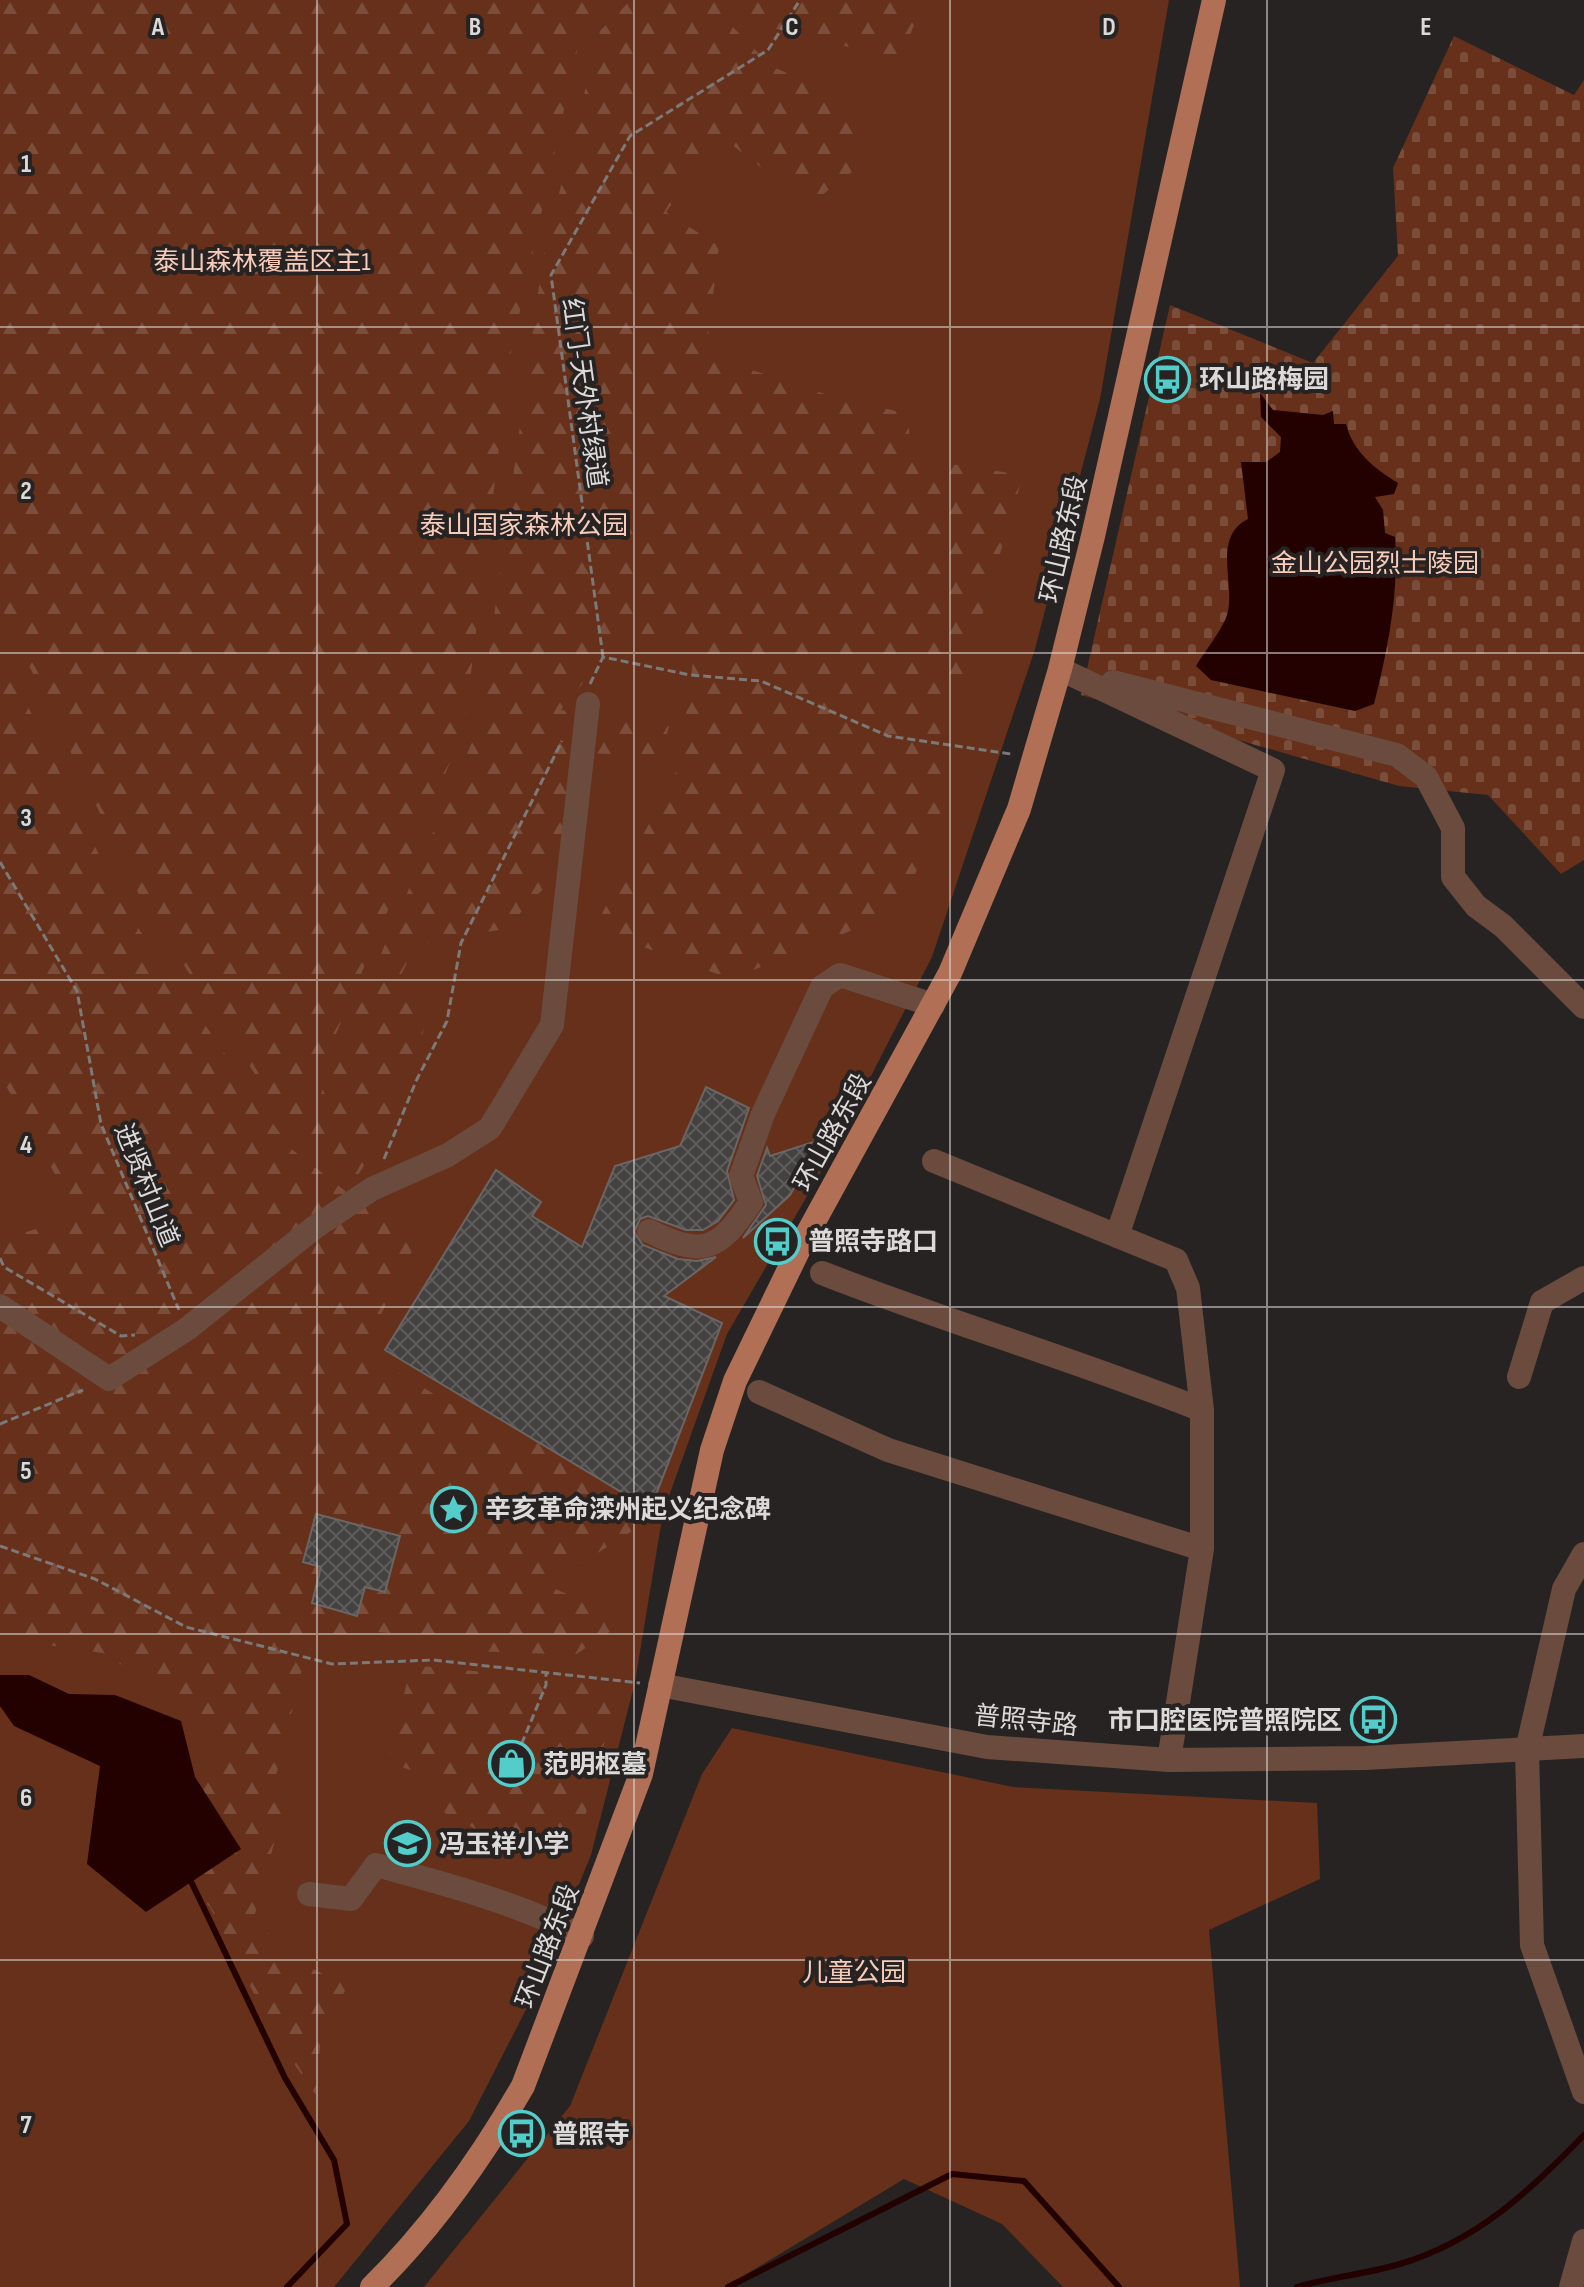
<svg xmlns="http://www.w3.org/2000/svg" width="1584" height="2287" font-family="'Sofia Sans Condensed','Noto Sans SC',sans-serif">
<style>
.green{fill:#66301a}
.forest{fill:url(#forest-firs)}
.cemetery{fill:url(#cemetery-stones)}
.water{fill:#220100}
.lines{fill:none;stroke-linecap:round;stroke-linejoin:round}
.stream{stroke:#220100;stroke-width:6}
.building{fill:url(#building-cross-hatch);stroke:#696665;stroke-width:2}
.path{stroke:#7c7978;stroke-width:3;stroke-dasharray:8 4;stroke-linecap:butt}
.minor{stroke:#6b4b3e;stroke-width:24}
.major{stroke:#b16f56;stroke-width:24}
.grid{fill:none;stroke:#dcdad9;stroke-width:2;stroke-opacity:0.55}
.labels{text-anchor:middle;stroke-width:8;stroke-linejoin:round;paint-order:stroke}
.park-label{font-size:26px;fill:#f8ccbb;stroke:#262322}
.poi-label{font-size:26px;font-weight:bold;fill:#dcdad9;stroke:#262322;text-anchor:start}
.street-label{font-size:26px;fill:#dcdad9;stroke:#262322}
.grid-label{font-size:26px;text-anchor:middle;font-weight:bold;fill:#dcdad9;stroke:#262322;stroke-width:8;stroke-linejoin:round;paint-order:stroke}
</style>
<defs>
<pattern id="forest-firs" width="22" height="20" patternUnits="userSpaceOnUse" patternTransform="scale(2)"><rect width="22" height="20" fill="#66301a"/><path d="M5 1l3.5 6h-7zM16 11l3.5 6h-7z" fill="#7b4d3b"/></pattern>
<pattern id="cemetery-stones" width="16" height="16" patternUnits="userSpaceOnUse" patternTransform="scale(2)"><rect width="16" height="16" fill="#66301a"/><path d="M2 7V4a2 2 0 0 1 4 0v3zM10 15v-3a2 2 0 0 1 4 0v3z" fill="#7b4d3b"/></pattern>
<pattern id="building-cross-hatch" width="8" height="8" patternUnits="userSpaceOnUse" patternTransform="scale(2)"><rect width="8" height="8" fill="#444241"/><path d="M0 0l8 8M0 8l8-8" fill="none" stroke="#5e5d5c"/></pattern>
</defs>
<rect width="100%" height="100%" fill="#262322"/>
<path class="green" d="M0 0H1169L1100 399 1035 649 932 957 828 1160 727 1334 663 1513 635 1682 591 1855 535 1992 469 2121 334 2287H0Z
M732 1728 1013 1787 1317 1803 1320 1879 1209 1930 1240 2287H1063L1002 2224 904 2179 725 2287H424L570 2106 702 1774Z"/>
<path class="forest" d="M0 0H604L584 19 511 352 464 729 294 1134 142 901 0 605Z
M631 0H924L900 60 721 15 771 66 860 106 852 172 809 205 722 137 666 212 719 246 706 355 825 394 908 414 911 458 1023 475 975 640 932 757 954 780 900 911 731 979 594 929 679 766 696 639 621 636 561 710 669 726 661 758 592 753 548 884 505 929 431 941 411 954 392 994 432 1009 380 1141 356 1178 301 1140 479 726 543 257 600 31Z
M0 648 125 909 290 1148 415 1245 363 1351 518 1445 548 1435 644 1490 645 1523 547 1585 626 1621 575 1655 474 1651 443 1638 377 1632 353 1646 309 1641 274 1784 286 1799 255 1914 281 1953 347 1986 320 2045 316 2095 278 2041 210 1907 185 1883 189 1773 222 1759 194 1711 103 1653 11 1640 0 1625V1240L78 1216 0 1075Z
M411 1665 607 1684 615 1703 581 1832 571 1843 479 1831 443 1812 441 1781 388 1762Z"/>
<path class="cemetery" d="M1454 36 1574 95 1584 80V860L1561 874 1488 795 1399 786 1081 695 1170 305 1313 363 1398 256 1393 168Z"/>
<path class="water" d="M1260 393 1273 410 1323 415 1333 411 1334 424H1346C1353 452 1375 469 1398 483L1394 494 1375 497 1383 510 1385 533 1395 537C1399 594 1388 648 1374 704L1355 711 1211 680 1196 666C1205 651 1219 634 1226 618 1238 588 1210 538 1248 519L1241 462H1266L1280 452 1281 437 1261 417Z
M0 1675H29L69 1694 115 1695 181 1721 195 1777 241 1849 146 1912 87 1864 100 1766 14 1726 0 1706Z"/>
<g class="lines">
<path class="stream" d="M188 1875 285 2078 334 2160 347 2224 287 2287
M728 2287 952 2174 1024 2181 1119 2287
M1297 2287C1331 2277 1366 2274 1400 2264 1477 2241 1530 2191 1584 2135"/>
</g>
<path class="building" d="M706 1087 749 1108 727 1171 734 1200 718 1221 703 1230H686L648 1216 640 1219 634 1232 643 1245 678 1259 697 1261 716 1257 664 1296 722 1323 657 1492 638 1502 385 1350 496 1170 541 1202 532 1216 582 1247 615 1166 680 1146Z
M820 1140 790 1195 743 1238 766 1205 757 1176 767 1148 770 1156Z
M316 1514 400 1536 385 1592 365 1587 357 1616 312 1603 321 1567 303 1562Z
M505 1752 523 1757 519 1776 501 1771Z"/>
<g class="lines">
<path class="path" d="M603 657 551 275 630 136 768 50 800 0
M590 684 603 657 690 675 761 681 888 736 1011 754
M0 862 77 991 101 1124 179 1310
M384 1159 417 1079 447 1021 461 943 562 741
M0 1258 4 1267 121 1336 135 1335
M0 1424 83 1390
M0 1546 95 1579 186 1627 332 1664 433 1660 640 1683
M517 1755 546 1685V1673"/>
<path class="minor" d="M1060 669 1273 770 1117 1236
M1113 682 1397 755 1426 777 1453 828V877L1476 906 1503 926 1584 1007
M934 1161 1176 1260 1188 1288 1202 1410V1549L1169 1760
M649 1231C702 1257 718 1252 751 1202L741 1176 763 1114 822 987 840 975 933 1005
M822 1273C947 1322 1077 1360 1202 1410
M0 1306 109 1379 187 1329 315 1227 372 1189 448 1155 490 1128 552 1025 588 704
M1519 1377 1542 1302 1584 1278
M759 1392 888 1450 1202 1549
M1584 1554 1564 1589 1527 1750 1532 1945 1584 2092
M660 1685 987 1747 1169 1760 1365 1758 1584 1746
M309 1894 351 1899 376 1865C446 1884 517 1903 582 1936
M1571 2287 1584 2241"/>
<path class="major" d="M372 2287C431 2229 482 2157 523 2086L641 1774 712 1450 735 1381 799 1249 950 973 1019 809 1060 669 1093 536 1214 0"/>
</g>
<path class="grid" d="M317 0V2287M634 0V2287M950 0V2287M1267 0V2287M0 327H1584M0 653H1584M0 980H1584M0 1307H1584M0 1634H1584M0 1960H1584"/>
<defs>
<symbol id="bus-ring" viewBox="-11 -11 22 22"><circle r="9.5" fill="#262322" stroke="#53cdc9" stroke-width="1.5"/><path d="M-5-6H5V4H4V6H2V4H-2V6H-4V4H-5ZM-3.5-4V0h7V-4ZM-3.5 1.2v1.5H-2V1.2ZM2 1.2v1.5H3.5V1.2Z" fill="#53cdc9"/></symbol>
<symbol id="sight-ring" viewBox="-11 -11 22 22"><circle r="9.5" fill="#262322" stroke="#53cdc9" stroke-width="1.5"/><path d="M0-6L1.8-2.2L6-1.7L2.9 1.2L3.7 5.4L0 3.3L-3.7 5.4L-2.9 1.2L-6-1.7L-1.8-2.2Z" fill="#53cdc9"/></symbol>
<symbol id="shop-ring" viewBox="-11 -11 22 22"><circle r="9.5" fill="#262322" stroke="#53cdc9" stroke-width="1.5"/><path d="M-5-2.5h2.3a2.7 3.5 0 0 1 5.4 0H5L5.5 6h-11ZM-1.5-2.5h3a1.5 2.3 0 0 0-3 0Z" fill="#53cdc9"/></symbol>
<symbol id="school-ring" viewBox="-11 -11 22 22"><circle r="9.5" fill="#262322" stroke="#53cdc9" stroke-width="1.5"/><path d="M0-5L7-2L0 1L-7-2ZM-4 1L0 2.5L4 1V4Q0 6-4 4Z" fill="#53cdc9"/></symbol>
</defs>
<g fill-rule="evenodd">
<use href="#bus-ring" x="1142" y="354" width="51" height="51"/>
<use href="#bus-ring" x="752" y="1216" width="51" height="51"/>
<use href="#sight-ring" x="428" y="1484" width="51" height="51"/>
<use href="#bus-ring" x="1348" y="1694" width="51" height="51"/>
<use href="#shop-ring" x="486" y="1738" width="51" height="51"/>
<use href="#school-ring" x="382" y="1818" width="51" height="51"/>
<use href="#bus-ring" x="496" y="2108" width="51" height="51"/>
</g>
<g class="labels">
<g class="park-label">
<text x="262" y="270">泰山森林覆盖区主1</text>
<text x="524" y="534">泰山国家森林公园</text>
<text x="1375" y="572">金山公园烈士陵园</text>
<text x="854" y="1981">儿童公园</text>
</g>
<g class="poi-label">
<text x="1199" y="388">环山路梅园</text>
<text x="808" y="1250">普照寺路口</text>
<text x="485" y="1518">辛亥革命滦州起义纪念碑</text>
<text x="1342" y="1729" text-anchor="end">市口腔医院普照院区</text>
<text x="543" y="1773">范明枢墓</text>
<text x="439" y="1853">冯玉祥小学</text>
<text x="552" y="2143">普照寺</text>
</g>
<g class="street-label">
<text transform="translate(585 393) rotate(82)" y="9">红门-天外村绿道</text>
<text transform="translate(1063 539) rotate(-77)" y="9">环山路东段</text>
<text transform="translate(832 1132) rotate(-61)" y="9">环山路东段</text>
<text transform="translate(147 1185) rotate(68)" y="9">进贤村山道</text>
<text transform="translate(1026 1720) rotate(6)" y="9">普照寺路</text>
<text transform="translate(547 1946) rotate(-69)" y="9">环山路东段</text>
</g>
</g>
<g class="grid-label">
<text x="158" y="35">A</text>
<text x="475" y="35">B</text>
<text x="792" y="35">C</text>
<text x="1109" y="35">D</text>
<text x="1426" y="35">E</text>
<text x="26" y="172">1</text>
<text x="26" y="499">2</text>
<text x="26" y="826">3</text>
<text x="26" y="1153">4</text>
<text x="26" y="1479">5</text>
<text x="26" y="1806">6</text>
<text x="26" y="2133">7</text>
</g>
</svg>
